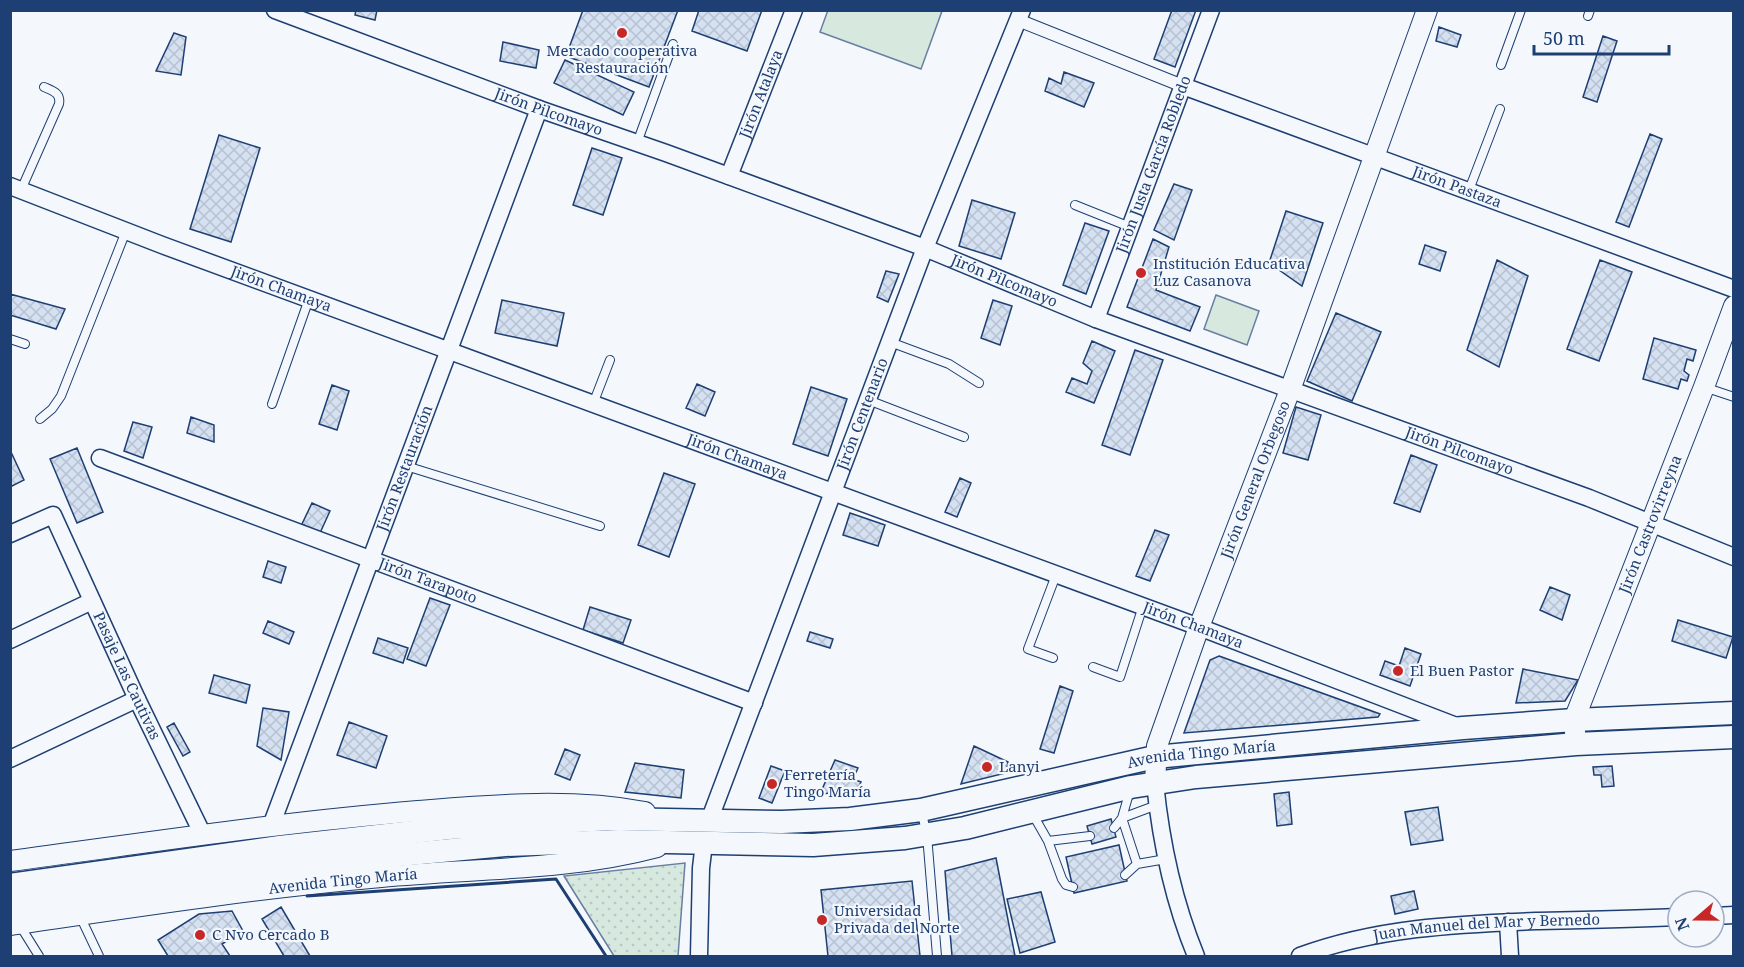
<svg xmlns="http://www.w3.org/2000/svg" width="1744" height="967" font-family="'Noto Serif',serif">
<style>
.grass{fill:url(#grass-dots);stroke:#687fa3;stroke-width:1.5}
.park{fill:#d7e8df;stroke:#687fa3;stroke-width:1.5}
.building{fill:url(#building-cross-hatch);stroke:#1d3f73;stroke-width:1.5}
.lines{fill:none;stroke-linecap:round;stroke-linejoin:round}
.service-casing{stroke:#1d3f73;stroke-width:10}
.pedestrian-casing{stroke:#1d3f73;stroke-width:14}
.minor-casing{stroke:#1d3f73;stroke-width:19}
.tertiary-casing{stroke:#1d3f73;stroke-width:22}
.secondary-casing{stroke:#1d3f73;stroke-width:25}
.service{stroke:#f4f7fb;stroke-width:8}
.pedestrian{stroke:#f4f7fb;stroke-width:12}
.minor{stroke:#f4f7fb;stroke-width:16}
.tertiary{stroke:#f4f7fb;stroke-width:20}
.secondary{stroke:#f4f7fb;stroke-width:22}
.wall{stroke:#1d3f73;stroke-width:3}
.poi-dot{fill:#c62828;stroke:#f4f7fb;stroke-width:2}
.labels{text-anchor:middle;stroke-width:4.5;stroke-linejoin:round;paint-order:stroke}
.poi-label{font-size:15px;fill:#1d3f73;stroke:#f4f7fb;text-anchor:start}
.street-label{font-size:15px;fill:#1d3f73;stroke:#f4f7fb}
</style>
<defs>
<pattern id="grass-dots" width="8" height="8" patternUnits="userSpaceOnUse" patternTransform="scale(1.5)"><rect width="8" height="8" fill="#d7e8df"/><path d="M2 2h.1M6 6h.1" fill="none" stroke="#b8c8c3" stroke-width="1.8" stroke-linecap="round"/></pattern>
<pattern id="building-cross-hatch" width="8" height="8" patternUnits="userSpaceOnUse" patternTransform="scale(1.5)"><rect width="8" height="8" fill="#d5e0f0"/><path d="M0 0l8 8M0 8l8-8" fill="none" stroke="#b6c1d1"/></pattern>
</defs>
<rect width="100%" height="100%" fill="#f4f7fb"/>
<path class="grass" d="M685 863 678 956H614L564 876Z"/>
<path class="park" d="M828 10H942V11L921 69 820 32Z
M1216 295 1259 311 1247 345 1204 329Z"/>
<path class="building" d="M356 10H377L375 20 355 15Z
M583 10H678L649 87 566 56Z
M699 10H762L747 51 692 31Z
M1172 10H1196L1175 67 1154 59Z
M1439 27 1461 35 1457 47 1436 41Z
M174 33 186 37 181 75 156 71Z
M1603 36 1617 41 1597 102 1583 97Z
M503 42 539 50 536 68 500 61Z
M565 60 634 92 623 115 554 83Z
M1064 72 1094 83 1084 107 1045 91 1049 78 1061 84Z
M1650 134 1662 139 1629 227 1616 222Z
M219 135 260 148 231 242 190 229Z
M592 148 622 158 603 215 573 205Z
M1174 184 1192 190 1174 240 1154 230Z
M972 200 1015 213 1001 259 959 246Z
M1286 211 1323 223 1302 286 1269 263Z
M1085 223 1109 231 1086 294 1063 285Z
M1153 239 1169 247 1156 290 1200 307 1190 331 1127 307Z
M1425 245 1446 252 1440 271 1419 264Z
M1497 260 1528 276 1499 367 1467 350Z
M1600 260 1632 272 1599 361 1567 349Z
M886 271 899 274 888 302 877 297Z
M10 294 65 309 56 329 10 315Z
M502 300 564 313 557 346 495 333Z
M993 300 1012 306 1000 345 981 338Z
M1336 313 1381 332 1352 401 1307 381Z
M1654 338 1696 350 1693 361 1687 359 1684 371 1689 375 1687 381 1681 379 1678 389 1643 379Z
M1092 341 1115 351 1094 403 1066 392 1072 378 1087 384 1092 371 1083 363Z
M1135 350 1163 360 1130 455 1102 445Z
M697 384 715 392 705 416 686 408Z
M332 385 349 391 337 430 319 424Z
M811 387 847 399 828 456 793 444Z
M1296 407 1321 415 1308 460 1283 453Z
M191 417 214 425V442L187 433Z
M133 422 152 427 143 458 124 451Z
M77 448 103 512 77 523 50 459Z
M11 452 24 480 10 487V453Z
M1411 455 1437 465 1420 512 1394 503Z
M664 473 695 484 669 557 638 545Z
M960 478 971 483 957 517 945 512Z
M312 503 330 511 320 533 302 524Z
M850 513 885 525 878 546 843 535Z
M1155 530 1169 535 1150 581 1136 576Z
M268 561 286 567 281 583 263 577Z
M1550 587 1570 595 1562 620 1540 610Z
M430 598 450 605 426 666 407 659Z
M590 607 631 620 623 643 583 630Z
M1678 620 1733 637 1726 658 1672 641Z
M268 621 294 632 289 644 263 633Z
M810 632 833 639 830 648 807 641Z
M378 638 408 648 403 663 373 653Z
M1405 648 1421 654 1410 686 1380 675 1385 661 1399 666Z
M1219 656 1380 714 1378 717 1184 733 1210 660Z
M1523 669 1578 680 1565 701 1516 703Z
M214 675 250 685 246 703 209 693Z
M1060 686 1073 691 1054 753 1040 749Z
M263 708 289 712 281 760 257 746Z
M349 722 387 736 376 768 337 755Z
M174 723 190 752 183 756 167 727Z
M974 746 1008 762 1006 773 961 784Z
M565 749 580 755 570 780 555 774Z
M835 760 858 768 853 779 861 782 857 791 820 794Z
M635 763 684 770 681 798 625 792Z
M771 766 785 771 772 803 759 798Z
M1612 766 1614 786 1602 787 1601 775H1594L1593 767Z
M1289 792 1292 824 1277 826 1274 794Z
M1438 807 1443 840 1411 845 1405 812Z
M1111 819 1116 837 1092 844 1087 826Z
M1119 845 1127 881 1074 893 1066 857Z
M996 858 1015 956H952L945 871Z
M912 881 920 956H828L821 890Z
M1414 891 1418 909 1395 914 1391 896Z
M1041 892 1055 942 1020 953 1007 899Z
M281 907 310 956H284L262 919Z
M232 911 243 931 222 944 230 956H168L158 940 199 914Z"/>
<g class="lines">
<defs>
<path id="service" d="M1588 16 1590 10
M1501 65 1521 10
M637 143 673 44
M21 190 59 104C61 93 53 91 44 87
M1469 190 1500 109
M1075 205 1130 227
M10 339 25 344
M890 342 949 364 979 383
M1704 387 1734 397
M868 400 964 437
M272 404 309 299
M593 404 610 360
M40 419 52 409 61 396 126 231
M406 466 600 526
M1053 658 1028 649 1056 575
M1093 667 1120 677 1143 606
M921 810 927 835 937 956
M1032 813 1048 841 1062 879 1066 885 1073 887
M1114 828 1122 818 1130 790
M1048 841 1090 836
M1137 864 1122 818 1157 805
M1125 875 1137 864 1166 859
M80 916 99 956
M19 924 39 956"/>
<path id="pedestrian" d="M1018 20 1183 86"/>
<g id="minor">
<path id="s1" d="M275 10 539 109 666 153 925 248 1096 319 1589 498 1734 557"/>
<path id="s2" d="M1183 86 1734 289"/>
<path id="s3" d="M729 176 794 10"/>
<path id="s4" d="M10 186 162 245 1199 627 1459 727"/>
<path id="s5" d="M1096 319 1211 10"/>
<path id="s6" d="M100 458 754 703"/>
<path id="s7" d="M10 534 53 515 137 699 203 835"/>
<path d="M10 640 92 601"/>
<path d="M10 759 137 699"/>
<path d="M1155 783C1161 843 1173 900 1196 956"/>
<path id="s8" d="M709 821 925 248 1022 10"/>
<path id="s9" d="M271 826 539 109"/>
<path d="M1714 916 1734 915"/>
<path d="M1508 922 1510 956"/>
<path d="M699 956 701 868 704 843"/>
<path id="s10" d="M1300 956C1375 928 1456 924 1536 921 1583 920 1631 919 1678 917"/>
</g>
<g id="tertiary">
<path id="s11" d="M1576 744 1574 720 1704 387 1734 306"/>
<path id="s12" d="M1155 783 1157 746 1199 627 1290 390 1427 10"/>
<path d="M10 861C146 843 282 822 418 811 494 805 570 798 645 812"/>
<path id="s13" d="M10 925C134 907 257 888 381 877 472 868 567 871 657 847"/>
</g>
<g id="secondary">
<path id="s14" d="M10 885 280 847 449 828 612 819 782 822 850 819 921 810 1155 757 1463 728 1574 720 1734 713"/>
<path d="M10 905 335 861 505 845 619 841 813 845 905 838 965 828 1131 787 1196 777 1576 744 1734 737"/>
</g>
</defs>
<use href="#service" class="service-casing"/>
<use href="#pedestrian" class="pedestrian-casing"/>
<use href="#minor" class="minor-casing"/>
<use href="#tertiary" class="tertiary-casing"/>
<use href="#secondary" class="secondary-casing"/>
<use href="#service" class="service"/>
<use href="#pedestrian" class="pedestrian"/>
<use href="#minor" class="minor"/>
<use href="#tertiary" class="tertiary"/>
<use href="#secondary" class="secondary"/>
<path class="wall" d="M307 896 556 879 606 956"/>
</g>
<g class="poi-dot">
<circle cx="622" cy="33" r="6"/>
<circle cx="1141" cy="273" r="6"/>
<circle cx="1398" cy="671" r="6"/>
<circle cx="987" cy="767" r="6"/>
<circle cx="772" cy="784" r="6"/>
<circle cx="822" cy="920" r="6"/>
<circle cx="200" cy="935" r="6"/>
</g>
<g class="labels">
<g class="poi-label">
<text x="622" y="56" text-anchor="middle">Mercado cooperativa<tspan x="622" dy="17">Restauración</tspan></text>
<text x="1153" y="269">Institución Educativa<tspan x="1153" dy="17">Luz Casanova</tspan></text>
<text x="1410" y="676">El Buen Pastor</text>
<text x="999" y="772">Lanyi</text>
<text x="784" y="780">Ferretería<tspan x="784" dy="17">Tingo María</tspan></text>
<text x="834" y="916">Universidad<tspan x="834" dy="17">Privada del Norte</tspan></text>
<text x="212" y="940">C Nvo Cercado B</text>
</g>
<g class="street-label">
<text dy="5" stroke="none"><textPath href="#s3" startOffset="88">Jirón Atalaya</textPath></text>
<text dy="5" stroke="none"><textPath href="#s1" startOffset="292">Jirón Pilcomayo</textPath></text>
<text dy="5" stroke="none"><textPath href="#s5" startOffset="165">Jirón Justa García Robledo</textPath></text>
<text dy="5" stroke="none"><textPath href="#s2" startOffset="292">Jirón Pastaza</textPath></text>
<text dy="5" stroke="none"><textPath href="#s1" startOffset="778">Jirón Pilcomayo</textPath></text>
<text dy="5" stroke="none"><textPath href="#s4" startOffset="290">Jirón Chamaya</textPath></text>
<text dy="5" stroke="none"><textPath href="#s8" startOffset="435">Jirón Centenario</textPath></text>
<text dy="5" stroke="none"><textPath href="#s1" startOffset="1264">Jirón Pilcomayo</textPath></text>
<text dy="5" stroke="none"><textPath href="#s4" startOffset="776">Jirón Chamaya</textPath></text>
<text dy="5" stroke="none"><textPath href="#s9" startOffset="382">Jirón Restauración</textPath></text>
<text dy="5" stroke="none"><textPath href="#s12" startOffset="321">Jirón General Orbegoso</textPath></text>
<text dy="5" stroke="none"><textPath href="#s11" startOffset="234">Jirón Castrovirreyna</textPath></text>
<text dy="5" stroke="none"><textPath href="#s6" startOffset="350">Jirón Tarapoto</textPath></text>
<text dy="5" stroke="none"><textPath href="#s4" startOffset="1262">Jirón Chamaya</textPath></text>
<text dy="5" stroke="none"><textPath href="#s7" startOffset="224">Pasaje Las Cautivas</textPath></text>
<text dy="5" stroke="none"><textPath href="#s14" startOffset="1202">Avenida Tingo María</textPath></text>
<text dy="5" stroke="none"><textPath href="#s13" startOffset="336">Avenida Tingo María</textPath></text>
<text dy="5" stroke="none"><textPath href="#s10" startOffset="190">Juan Manuel del Mar y Bernedo</textPath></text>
</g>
</g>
<rect width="1744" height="967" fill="none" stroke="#1d3f73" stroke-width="24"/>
<g transform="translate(1696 919) rotate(250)"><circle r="28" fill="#f4f7fb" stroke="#9eadc5" stroke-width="1.5"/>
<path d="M0-4.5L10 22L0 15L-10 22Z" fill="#c62828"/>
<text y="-9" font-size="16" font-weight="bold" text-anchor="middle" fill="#1d3f73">N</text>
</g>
<path d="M1534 45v9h135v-9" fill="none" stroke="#1d3f73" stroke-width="3"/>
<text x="1543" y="45" font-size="18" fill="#1d3f73" stroke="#f4f7fb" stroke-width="4.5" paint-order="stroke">50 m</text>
</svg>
